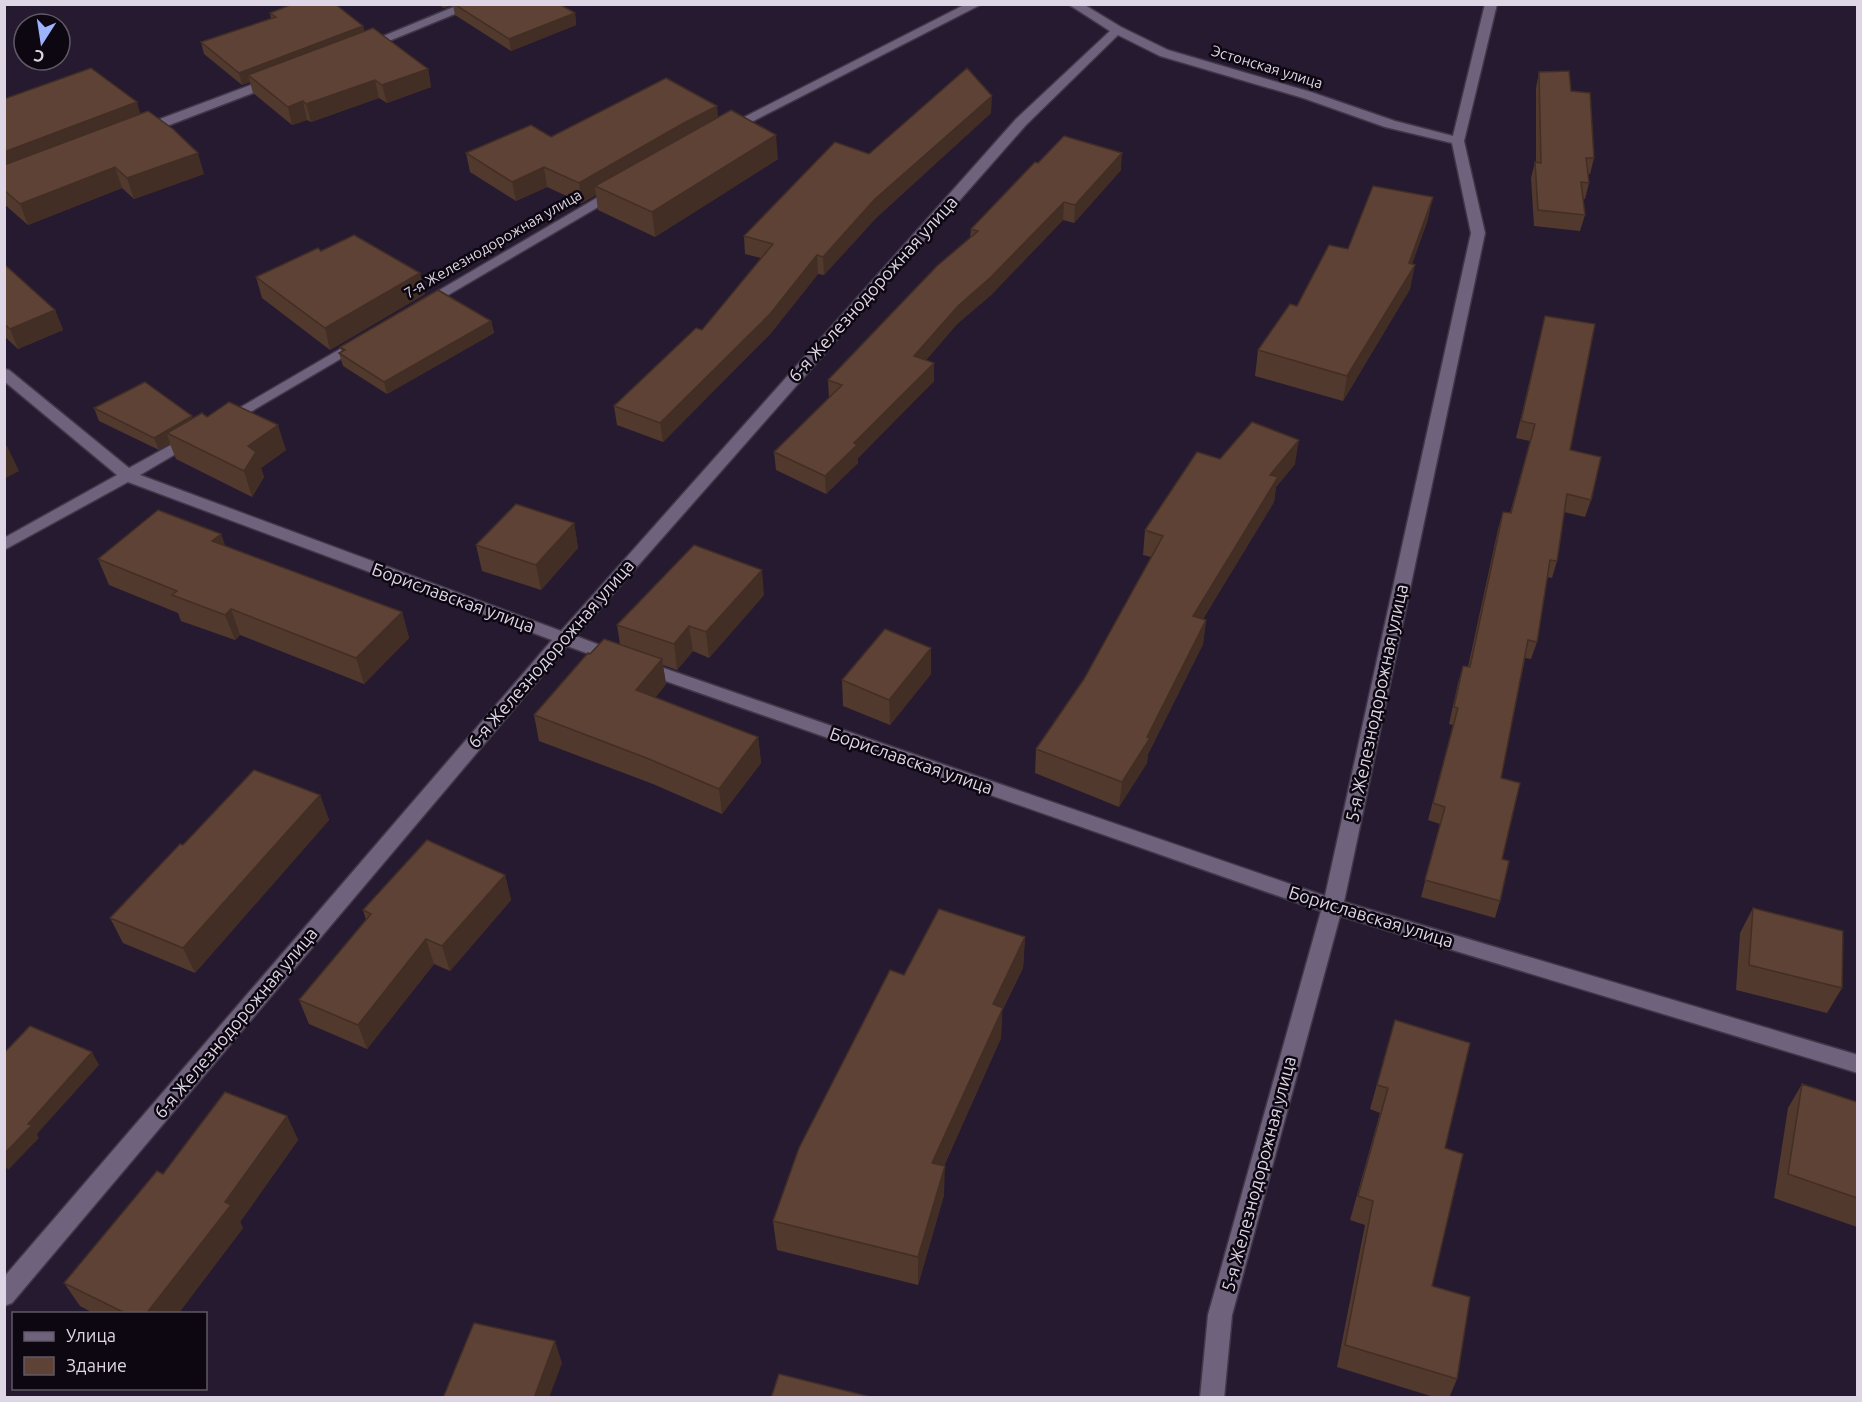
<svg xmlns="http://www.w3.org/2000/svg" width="1862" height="1402" font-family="Ubuntu,sans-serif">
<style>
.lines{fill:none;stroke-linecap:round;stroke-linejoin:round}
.street-casing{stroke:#413749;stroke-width:3}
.street{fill:#6f627c;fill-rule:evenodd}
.wall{fill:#51392e}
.shaded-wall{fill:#422e25}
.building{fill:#5e4235;stroke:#422e25;stroke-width:1.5}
.labels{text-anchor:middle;stroke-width:5;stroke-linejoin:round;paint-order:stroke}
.far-street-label{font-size:15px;fill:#ded6e5;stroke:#0c0711}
.street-label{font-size:18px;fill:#ded6e5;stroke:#0c0711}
</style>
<rect width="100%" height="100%" fill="#261a30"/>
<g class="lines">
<defs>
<path id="street" d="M461 4H479L367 50H359L357 47Z
M966 4H982L730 133 725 134 719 130Z
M1068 4H1083L1121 27 1168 50 1311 92 1395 121 1453 136 1485 4H1497L1464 141 1485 233 1344 902 1858 1055V1073L1340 916 1232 1315 1224 1398H1200L1208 1315 1321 911 637 671 634 667 637 663 643 661 649 663 1325 896 1471 233 1452 143 1385 127 1303 98 1160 56 1118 35 1026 125 576 636 623 654 626 658 623 662 617 664 567 646 12 1303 4 1306V1277L552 640 128 482 4 550V538L117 475 4 381V369L9 370 129 468 187 436H199L201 439 140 475 561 631 1016 119 1110 31Z
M275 76 281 80 279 83 146 134 141 135 135 131 136 128Z
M617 186 622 187 624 190 622 193 426 308 421 309 414 305Z
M359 338 366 342 364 345 230 424H220L217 421Z"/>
</defs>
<use href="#street" class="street-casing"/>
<use href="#street" class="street"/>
</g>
<path class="wall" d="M438 4H559L575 13 576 25 511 51 455 15 453 5 444 8Z
M270 13 363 26 364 31 428 69 431 87 387 103 379 98 311 122 307 120 292 125 253 93 250 82 242 85 204 54 201 42 271 19Z
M1539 72 1571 91 1594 158 1590 174H1588L1589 183 1585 199H1583L1585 215 1580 231 1534 226 1531 178 1535 162H1536V88Z
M4 99 140 114 204 174 134 199 122 188 28 225 4 204Z
M991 113 876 218 824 275 818 274 771 333 663 442 617 425 614 406 702 330 761 258 745 254 744 236 869 154Z
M718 118 778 159 655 237 598 210 596 195 582 203 547 187 516 201 470 172 466 153 551 137Z
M1038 163 1121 170 1074 223 1063 220 991 295 957 324 926 360 934 381 858 458V463L826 494 776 470 774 452 829 398 828 380 970 238 971 229Z
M1433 197 1427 222 1412 264 1410 289 1343 401 1255 376 1258 350 1348 249Z
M321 251 425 294 330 350 262 298 256 277Z
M4 264 55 310 63 330 18 349 4 336Z
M1545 316 1570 450 1591 500 1585 517 1564 512 1557 561 1552 578 1547 577 1537 642 1531 659 1525 658 1501 778 1502 859 1500 901 1495 918 1421 897 1440 824 1428 820 1453 725 1449 724 1458 683 1463 666 1468 667 1498 529 1503 512 1510 513 1530 441 1516 438Z
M491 321 494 333 387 394 343 366 339 353 342 352 340 347Z
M94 408 193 418 286 450 261 468 264 477 252 497 176 459 170 444 159 450 99 421Z
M1220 459 1295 464 1276 487 1274 502 1203 619 1206 620 1203 644 1148 754 1147 763 1119 807 1035 773 1036 749 1084 679 1151 557 1143 555 1145 530Z
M574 523 578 548 541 590 482 571 476 545Z
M221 534 225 546 402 612 409 638 364 684 240 635 235 640 181 621 178 613 109 585 98 559Z
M764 595 709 658 693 651 677 670 663 665 666 684 655 698 758 737 761 763 722 814 653 784 539 741 534 715 590 654 620 644 617 625Z
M931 674 890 725 843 706 842 680Z
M320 795 329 820 195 973 123 943 110 918Z
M505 875 511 900 450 971 434 964 367 1049 309 1024 299 1000 366 920 363 910Z
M1753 908 1842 988 1827 1013 1736 990 1740 933Z
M1025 937 1023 968 1002 1011 1001 1038 944 1166V1195L918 1285 777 1250 773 1221 904 975Z
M1395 1020 1445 1148 1432 1286 1457 1379 1449 1398H1437L1337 1367 1365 1225 1350 1220 1380 1113 1370 1109Z
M1802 1084 1857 1102V1227L1774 1198 1788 1108Z
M287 1116 298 1140 240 1222 243 1228 178 1314H95L80 1306 64 1283 163 1174Z"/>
<path class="shaded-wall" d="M443 4H454L444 8Z
M575 13 576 25 511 51 509 39Z
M363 26 366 38 248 75 250 82 242 85 239 73Z
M428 69 431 87 387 103 382 85Z
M375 80 379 98 311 122 306 104Z
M992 96 991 113 876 218 824 275 823 257 875 199Z
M303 101 307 120 292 125 288 107Z
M137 102 143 123 4 175V152Z
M717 106 719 126 595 186 596 195 582 203 579 183 682 124Z
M776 135 778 159 655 237 652 212Z
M198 153 204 174 134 199 127 178Z
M1122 153 1121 170 1074 223 1075 205Z
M115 167 122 188 28 225 20 204Z
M544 167 547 187 516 201 512 182Z
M1433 197 1427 222 1407 278 1415 265 1410 289 1343 401 1347 376 1409 263Z
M1064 202 1063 220 991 295 957 324 914 374V356L958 306Z
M817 255 818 274 771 333 663 442 660 423Z
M420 273 425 294 330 350 325 328Z
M55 310 63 330 18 349 10 329Z
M491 321 494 333 387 394 384 382Z
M934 363V381L858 458V463L826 494 825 476 854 443Z
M192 416 196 428 167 433 170 444 159 450 154 438Z
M278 425 286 450 261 468 264 477 252 497 244 471 248 446Z
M1299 440 1295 464 1276 487 1274 502 1190 640 1193 616 1270 475Z
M7 446 19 471 4 479V447Z
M574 523 578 548 541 590 536 565Z
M221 534 230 559 212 541Z
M762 570 764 595 709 658 706 632Z
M231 609 240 635 235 640 225 615Z
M402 612 409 638 364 684 356 658Z
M1206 620 1203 644 1148 754 1147 763 1119 807 1122 782 1147 737Z
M689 626 693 651 677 670 674 644Z
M931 648V674L890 725 889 700Z
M662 659 666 684 640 716 636 690Z
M758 737 761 763 722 814 719 789Z
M320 795 329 820 195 973 183 948Z
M505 875 511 900 450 971 442 946Z
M1025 937 1023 968 1002 1011 1001 1038 932 1192V1163L993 1004Z
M426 939 434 964 367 1049 358 1025Z
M92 1052 99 1065 37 1134 39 1138 8 1170 4 1164V1154L28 1124Z
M287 1116 298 1140 240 1222 243 1228 178 1314H146Z
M945 1166 944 1195 918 1285V1257Z
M555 1341 562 1363 549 1398H534Z"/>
<path class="building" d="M293 4H335L363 26 239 73 201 42 276 17 270 13Z
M454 4H559L575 13 509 39Z
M373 28 428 69 382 85 375 80 306 104 303 101 288 107 248 75Z
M91 68 137 102 4 152V99Z
M967 68 992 96 875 199 823 257 817 255 770 314 660 423 614 406 696 328 702 330 773 244 744 236 835 142 869 154Z
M1569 71 1571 91 1590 93 1594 158H1586L1589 183 1581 182 1585 215 1538 210 1535 162 1541 163 1539 72Z
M666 78 717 106 682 124 579 183 544 167 512 182 466 153 531 125 551 137Z
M731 110 776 135 652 212 595 186Z
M148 111 173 129 198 153 127 178 115 167 20 204 4 190V165Z
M1064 136 1122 153 1075 205 1064 202 991 277 958 306 914 356 934 363 854 443 857 445 825 476 774 452 842 385 828 380 937 266 978 231 971 229 1035 162 1038 163Z
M1373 186 1433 197 1409 263 1415 265 1347 376 1258 350 1290 304 1297 306 1329 245 1348 249Z
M354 235 420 273 325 328 256 277 318 248 321 251Z
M4 264 55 310 10 329 4 324Z
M438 290 491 321 384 382 339 353 345 350 340 347Z
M1545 316 1595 324 1570 450 1601 457 1591 500 1567 494 1557 561 1550 560 1537 642 1528 640 1501 778 1520 783 1502 859 1509 861 1500 901 1425 880 1445 807 1433 803 1458 708 1454 707 1463 666 1470 667 1503 512 1511 513 1535 424 1521 421Z
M145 382 192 416 154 438 94 408Z
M229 402 278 425 248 446 256 452 244 471 167 433 202 413 207 417Z
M1252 422 1299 440 1270 475 1278 477 1193 616 1206 620 1147 737 1150 738 1122 782 1036 749 1084 679 1163 536 1145 530 1197 452 1220 459Z
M516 504 574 523 536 565 476 545Z
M158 510 221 534 212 541 402 612 356 658 231 609 225 615 172 595 177 591 98 559Z
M694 545 762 570 706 632 689 626 674 644 617 625Z
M885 629 931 648 889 700 842 680Z
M604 639 662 659 636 690 758 737 719 789 649 759 534 715 588 653 590 654Z
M254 770 320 795 183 948 110 918 180 844 183 845Z
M427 840 505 875 442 946 426 939 358 1025 299 1000 371 914 363 910Z
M1753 908 1843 931 1842 988 1749 965Z
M939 909 1025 937 993 1004 1003 1008 932 1163 945 1166 918 1257 773 1221 799 1148 890 970 904 975Z
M1395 1020 1470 1043 1445 1148 1463 1154 1432 1286 1470 1297 1457 1379 1345 1345 1373 1201 1358 1196 1388 1088 1377 1085Z
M30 1026 92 1052 28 1124 32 1125 4 1154V1053Z
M1802 1084 1857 1102V1198L1788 1174Z
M225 1092 287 1116 225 1202 231 1205 146 1314H127L64 1283 157 1171 163 1174Z
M474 1323 555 1341 534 1398H443Z
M779 1374 871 1397 771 1398Z"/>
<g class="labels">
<g class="far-street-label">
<text transform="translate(1267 67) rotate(17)" y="5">Эстонская улица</text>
<text transform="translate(493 244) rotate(-30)" y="5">7-я Железнодорожная улица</text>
</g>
<g class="street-label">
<text transform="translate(873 289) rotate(-48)" y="6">6-я Железнодорожная улица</text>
<text transform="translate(453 598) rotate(20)" y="6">Бориславская улица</text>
<text transform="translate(551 654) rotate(-49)" y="6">6-я Железнодорожная улица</text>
<text transform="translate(1377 703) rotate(-78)" y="6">5-я Железнодорожная улица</text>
<text transform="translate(911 761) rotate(19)" y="6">Бориславская улица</text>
<text transform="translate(1371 917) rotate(17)" y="6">Бориславская улица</text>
<text transform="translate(236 1023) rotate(-50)" y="6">6-я Железнодорожная улица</text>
<text transform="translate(1259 1174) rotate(-75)" y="6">5-я Железнодорожная улица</text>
</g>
</g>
<rect width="1862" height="1402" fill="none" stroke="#ded6e5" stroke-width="12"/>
<rect x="12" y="1312" width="195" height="78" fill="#0c0711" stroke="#605a66" stroke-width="1.5"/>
<rect x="24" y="1332" width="30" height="9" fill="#6f627c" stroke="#605a66" stroke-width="1.5"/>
<text x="66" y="1342" font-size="18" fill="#ded6e5">Улица</text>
<rect x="24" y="1357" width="30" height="18" fill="#5e4235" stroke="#605a66" stroke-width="1.5"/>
<text x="66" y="1372" font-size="18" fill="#ded6e5">Здание</text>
<g transform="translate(42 42) rotate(192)"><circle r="28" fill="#0c0711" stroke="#605a66" stroke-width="1.5"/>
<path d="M0-4.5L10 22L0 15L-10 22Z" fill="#9eb3fd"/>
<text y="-9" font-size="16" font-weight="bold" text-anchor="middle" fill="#ded6e5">С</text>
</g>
</svg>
